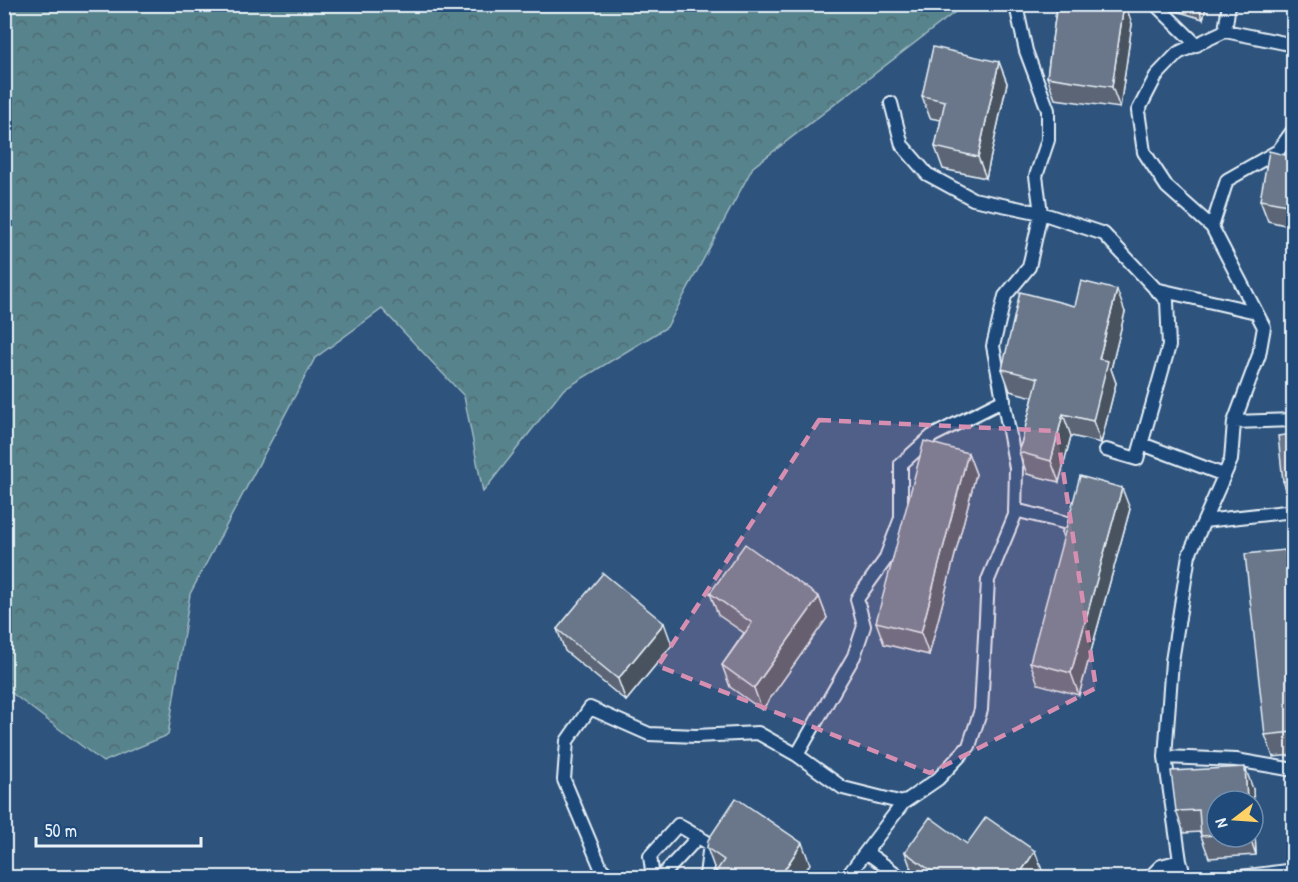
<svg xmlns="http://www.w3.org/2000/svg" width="1298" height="882" font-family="'Patrick Hand',sans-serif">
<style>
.forest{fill:url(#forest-crowns);stroke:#a0bac2;stroke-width:1.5}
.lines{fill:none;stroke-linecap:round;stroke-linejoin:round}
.lane-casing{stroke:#e8f1f8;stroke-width:16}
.lane{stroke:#1f4a7a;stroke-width:12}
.wall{fill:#5b6576;stroke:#e8f1f8;stroke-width:1.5;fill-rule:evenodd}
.shaded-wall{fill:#4a5360;stroke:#e8f1f8;stroke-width:1.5}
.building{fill:#6a7689;stroke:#e8f1f8;stroke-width:1.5}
.marked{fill:#d78fb1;fill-opacity:0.2;stroke:#d78fb1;stroke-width:4.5;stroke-dasharray:12 8;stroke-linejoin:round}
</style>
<defs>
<pattern id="forest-crowns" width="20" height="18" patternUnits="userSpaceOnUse" patternTransform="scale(1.5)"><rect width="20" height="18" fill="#57838c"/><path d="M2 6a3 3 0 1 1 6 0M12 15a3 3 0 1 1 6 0" fill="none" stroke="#506b72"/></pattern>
</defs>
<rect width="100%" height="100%" fill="#2e537d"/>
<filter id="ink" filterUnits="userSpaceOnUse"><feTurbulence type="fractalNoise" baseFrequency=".0167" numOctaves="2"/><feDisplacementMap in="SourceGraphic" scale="12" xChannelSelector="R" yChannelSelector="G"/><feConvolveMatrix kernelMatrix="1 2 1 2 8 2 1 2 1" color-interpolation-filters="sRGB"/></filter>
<g filter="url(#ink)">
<path class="forest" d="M4 5 5 4 964 5 753 167 667 327 563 390 483 492 464 396 382 309 315 358 190 594 168 735 103 762 5 688Z"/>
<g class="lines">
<defs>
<path id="lane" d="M1155 4 1197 45
M1225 31 1229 4
M891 103 902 145 927 174 973 199 1041 213 1104 234 1167 301 1169 346 1137 459 1106 450
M1212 227 1227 180 1278 151 1294 129
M1155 289 1256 312
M1234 422 1294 420
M1142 444 1224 475
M1015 510 1071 524 1069 533
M1204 521 1294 511
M797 755 854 656 864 626 857 599 885 560 901 518V464L932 436 1004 400
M1165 757 1236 760 1294 770
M866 852 902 878
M611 878 601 868 564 780 567 741 590 708 649 734 696 736 758 733 797 755 843 788 903 803
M653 878 650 856 678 825 710 844 706 875 703 878
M660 878 699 836
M846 878 903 803 938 779 969 746 981 710 988 580 1015 515 1016 468 993 346 1005 296 1029 267 1041 213 1036 176 1048 140V110L1026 51 1017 10 1020 4
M1149 878 1161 866 1180 861
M1185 878 1180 861 1165 757 1172 661 1189 555 1231 460 1234 422 1259 355 1264 327 1212 227 1167 187 1144 152 1138 111 1156 76 1178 53 1225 31 1294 45
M1233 878 1294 870"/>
</defs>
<use href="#lane" class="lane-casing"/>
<use href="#lane" class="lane"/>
</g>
<path class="wall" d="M1057 4H1125L1132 24 1120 108 1055 99 1047 77Z
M1167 4H1207L1203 19 1173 10Z
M999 62 1007 83 986 178 943 169 935 147 941 120 930 118 922 96Z
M1293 157V227L1268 221 1260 200Z
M1075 306 1125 312 1111 369 1116 383 1101 443 1071 436 1059 482 1027 474 1019 452 1033 397 1010 391 1002 369Z
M1293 434V503H1291L1283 481Z
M968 453 976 474 929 655 884 644 876 622Z
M1130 509 1079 695 1038 684 1030 662Z
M1293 572V755L1273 757 1265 735Z
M710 593 819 597 827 618 762 710 730 687 722 665 744 633 718 615Z
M557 629 672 645 626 701 565 651Z
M1253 789 1256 855 1209 858 1201 836 1200 832 1184 833 1176 811ZM1217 801 1253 837H1217Z
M967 844 1043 873 1040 878H918L913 874 905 852Z
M707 848 810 864 716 871 715 870Z"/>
<path class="shaded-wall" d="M1124 4H1125L1132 24 1120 108 1112 87Z
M1197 4H1207L1203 19Z
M999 62 1007 83 986 178 978 157Z
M1117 290 1125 312 1111 369 1116 383 1101 443 1093 421 1099 359Z
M1063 414 1071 436 1059 482 1051 461Z
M968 453 976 474 929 655 921 633Z
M1122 488 1130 509 1079 695 1071 673Z
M1285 550 1293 572V628Z
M819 597 827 618 762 710 754 688Z
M664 623 672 645 626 701 618 679Z
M1245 767 1253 789 1256 855 1250 837H1253V801H1247Z
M802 843 810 864 801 878H779Z
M1035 851 1043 873 1040 878H1017Z"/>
<path class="building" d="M1057 4H1124L1112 87 1047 77Z
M933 47 999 62 978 157 935 147 945 101 922 96Z
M1269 151 1293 157V206L1260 200Z
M1081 281 1117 290 1099 359 1108 361 1093 421 1063 414 1051 461 1019 452 1038 378 1002 369 1020 292 1075 306Z
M1293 434V487L1290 482 1283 481 1278 436Z
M924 441 968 453 921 633 876 622Z
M1080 476 1122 488 1071 673 1030 662Z
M745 544 819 597 754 688 722 665 752 623 710 593Z
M1285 550 1293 628V732L1265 735 1245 554Z
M603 573 664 623 618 679 557 629Z
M1245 767 1247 801H1217V835L1201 836 1199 810 1176 811 1171 771Z
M736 798 802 843 779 878H712L724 860 707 848 708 840Z
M930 817 967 844 986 817 1035 851 1017 878H941L905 852Z"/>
</g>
<path class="marked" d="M819 420 1057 431 1096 688 930 773 658 666Z"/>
<rect width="1298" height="882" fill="none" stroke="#1f4a7a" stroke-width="24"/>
<rect x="12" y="12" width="1274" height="858" fill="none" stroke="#e8f1f8" stroke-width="2" filter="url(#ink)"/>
<g transform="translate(1235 819) rotate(253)"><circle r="28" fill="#1f4a7a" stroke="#6f8dac" stroke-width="1.5"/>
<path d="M0-4.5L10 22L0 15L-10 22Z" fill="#ffd166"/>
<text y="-9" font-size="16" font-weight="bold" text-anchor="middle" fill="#e8f1f8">N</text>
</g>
<path d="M36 837v9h165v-9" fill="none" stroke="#e8f1f8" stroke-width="3"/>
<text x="45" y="837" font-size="18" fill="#e8f1f8" stroke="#1f4a7a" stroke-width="4.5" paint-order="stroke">50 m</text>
</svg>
